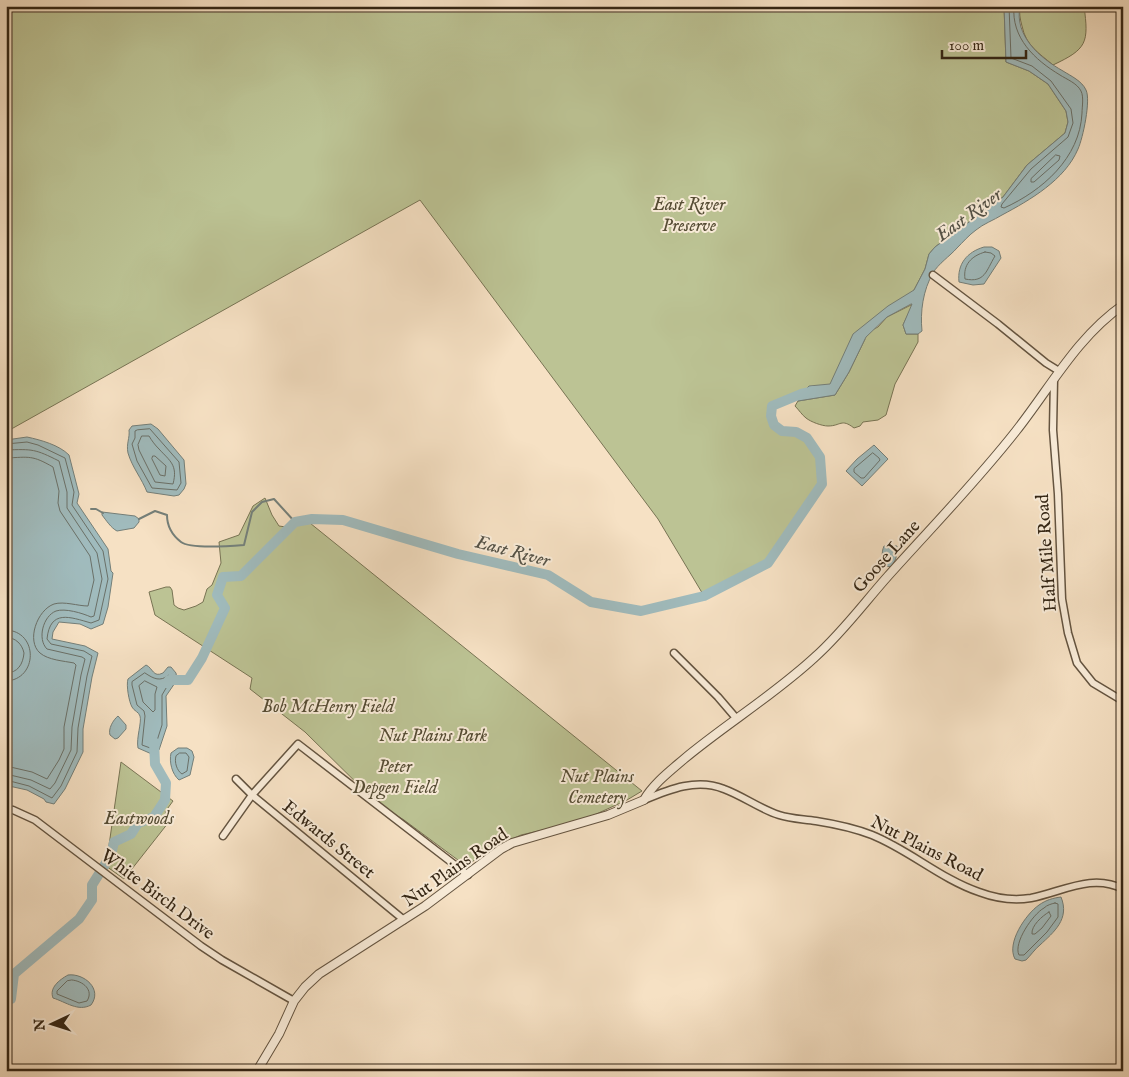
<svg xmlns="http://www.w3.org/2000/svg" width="1129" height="1077" font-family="'IM FELL English',serif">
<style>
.green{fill:#bcc394;stroke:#787454}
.water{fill:#a0bbbd;stroke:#747f79}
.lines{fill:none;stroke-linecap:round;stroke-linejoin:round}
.shore{stroke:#6a7068;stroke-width:1}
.stream{stroke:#747f79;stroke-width:2}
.river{stroke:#a0bbbd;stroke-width:10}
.minor-casing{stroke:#645440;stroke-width:9}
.tertiary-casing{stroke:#645440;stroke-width:10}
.minor{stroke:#f9ecd9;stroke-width:6}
.tertiary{stroke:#f9ecd9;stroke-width:8}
.labels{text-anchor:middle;stroke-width:4;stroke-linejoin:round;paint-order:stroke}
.park-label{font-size:18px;font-style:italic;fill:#554c34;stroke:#f9ecd9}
.street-label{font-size:18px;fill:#332514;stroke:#f9ecd9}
.water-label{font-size:19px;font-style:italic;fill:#545247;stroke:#f9ecd9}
</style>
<rect width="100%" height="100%" fill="#f6e1c4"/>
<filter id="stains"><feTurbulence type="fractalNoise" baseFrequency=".004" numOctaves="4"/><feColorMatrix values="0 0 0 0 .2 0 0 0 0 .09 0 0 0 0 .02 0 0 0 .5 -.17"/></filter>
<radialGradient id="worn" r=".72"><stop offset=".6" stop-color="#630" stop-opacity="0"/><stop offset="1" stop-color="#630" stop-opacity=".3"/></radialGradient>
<path class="green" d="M6 6H1004L1006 62 1029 71 1048 84 1066 111 1068 122 1065 133 1027 165 1003 197 935 247 929 254 925 269 914 290V298L888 313 872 330 878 327 887 317 913 304 903 325 906 334H918V342L895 384 886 415 878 420 863 422 860 426 854 428C841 418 841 426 828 426 822 426 811 422 806 418 802 415 799 410 795 406L798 401 835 395 849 372 865 339 852 352 842 373 832 387 814 395 801 394 772 406 771 416 774 425 782 431 796 432 807 438 820 457 822 484 768 563 704 596 658 519 420 200 6 432Z
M1020 6H1084C1089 43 1087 49 1053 65 1039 53 1026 46 1022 26 1020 19 1019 13 1020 6Z
M265 498 272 515 279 526 286 527 305 519 642 791 627 800 581 821 521 835 492 848 466 866 404 820 378 804 305 732 250 689 252 678 155 615 149 592 166 587H170L172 590 174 605 178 608 184 610 196 606 203 602 207 589 212 585 221 563 219 542 239 535 253 506Z
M121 762 173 801 165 812 172 818 124 879 106 866Z"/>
<path class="water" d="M1004 6H1020C1014 36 1040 58 1063 71 1071 76 1082 81 1086 90 1091 100 1083 138 1078 149 1065 180 1030 200 1002 215 994 220 983 224 976 230 969 235 963 242 957 248 950 256 938 264 933 273 923 290 920 312 922 331L918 334H906L903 325 912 304H911L887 317 866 337 849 372 835 395 798 401 801 394 809 386 830 384 853 334 888 306 914 290 925 269 929 254 935 247 1003 197 1027 165 1065 133 1068 122 1066 111 1048 84 1029 71 1006 62Z
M984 247H992L999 251 1001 258 984 284 973 285 959 282C957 264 967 252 984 247Z
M151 424 158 429 184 460 186 484 184 489 179 495 174 496 147 492C142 479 132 467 128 453 126 444 130 438 129 430L132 426Z
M27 437C41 440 59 445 69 455L79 494 77 503 108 549 111 571 113 573 108 607 103 624 91 629 80 624 59 622 53 632 52 639 85 646 98 653 92 677 83 729V752L65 789 54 804 46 802 44 799 27 790 9 786 6 781V664C11 659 16 651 6 648V440Z
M874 445 888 459 862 486 846 471 857 459Z
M102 512 135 516 139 519V522L134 528 117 531C111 528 106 520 102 515Z
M884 546H897L896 558 892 567 886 566C882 559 881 553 884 546Z
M146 665C153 668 153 678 163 673L168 667H171L176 673 177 680 166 696 167 726 159 750 154 755 138 748C136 738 142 722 140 716 139 712 134 711 132 707 129 702 126 685 128 679Z
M118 716 126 725V729L118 738 115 739 110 735C108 729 113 720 118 716Z
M178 748H187L192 751 194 757 190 775 179 780C172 774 169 762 171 753Z
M1061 897C1070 919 1054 932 1040 945 1035 949 1031 955 1026 960L1022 961 1015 959C1006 943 1026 914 1039 905 1046 900 1053 898 1061 897Z
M68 975C84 973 103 989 91 1005 78 1012 66 1002 53 998 49 988 59 980 68 975Z"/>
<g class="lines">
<path class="shore" d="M1009 6 1011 58 1032 66 1051 81 1071 109 1073 123 1068 137 1031 169 1002 204 1001 207 1004 208C1042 191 1080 158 1082 113 1082 107 1084 97 1081 91 1077 83 1066 79 1060 75 1035 60 1011 38 1014 6
M1056 155 1060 156 1059 160 1034 182H1031V179Z
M985 252 991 253 995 256C986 271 985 283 965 279 963 265 971 256 985 252Z
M150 429 179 462 181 483 177 490 152 488 137 461 132 444 135 438V431L137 430Z
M142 436H149C152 441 155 445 159 449 170 461 178 465 173 484L155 482 139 450 138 445Z
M6 444 27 442 38 445 65 458 74 492 72 505 103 551 108 579 99 620 91 623C70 617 50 609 47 639L51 644 84 651 92 656 87 676 78 728 77 752 61 786 52 798 29 786 6 780
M6 450C33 449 35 449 59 461L67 492V508L97 553 102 579 94 616 91 617C82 613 65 608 56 611 43 616 37 639 47 649L82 657 85 659 81 675 72 727 71 750 55 783 50 789 31 780 6 774
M873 453 879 458 880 460 864 478H861L854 472V469Z
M153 456H155L166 466 165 476 160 475 152 459Z
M6 458C30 457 32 455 53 467L59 491 58 503 60 511 90 556 94 580 88 606C78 606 64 601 54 604 37 610 26 641 40 653 48 660 64 661 74 663L76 665 64 727V749L59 760 47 779 32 772 6 766
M6 630C39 631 38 680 6 681
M6 637C16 638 22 644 24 653 23 664 18 673 6 673
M145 673C154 679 160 682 169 675L172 678 162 695V725L155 747 153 749 142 745 145 716 144 711 137 705 132 685V682Z
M145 681 157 687 155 694V710L153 712 143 702 139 686Z
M180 753H186L189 757 187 771 182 774C177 771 174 762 176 756Z
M1055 903 1058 904V917L1047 932 1024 955H1019C1013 943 1033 914 1044 908 1047 905 1051 904 1055 903Z
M1049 912 1051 916 1042 928 1035 934H1032C1031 926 1042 916 1049 912Z
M72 980C83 981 94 990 87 1001L79 1003 57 994V991L67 981Z"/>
<path class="stream" d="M91 509H96L103 513
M139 519 155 511 167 515C167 525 172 535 181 542 190 549 231 546 244 545L252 512 262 502 274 499 295 522"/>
<path class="river" d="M167 683 169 680H188L202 658 225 608 217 595 223 577 241 576 295 522 312 519 343 520 458 554 548 575 591 602 641 611 704 596 768 563 822 484 820 457 807 438 796 432 782 431 774 425 771 416 772 406 801 394 815 391
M6 1000 11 999 14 974 79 919 92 900V885L111 855 114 842 131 834 138 823 154 817 165 800 166 783 155 764 154 742"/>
<defs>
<path id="minor" d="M933 275 998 324 1046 363 1059 371
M1054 379 1053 430 1058 494 1062 599 1068 633 1077 663 1093 683 1123 701
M674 653 718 697 736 718
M236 779 252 795 404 920
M644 800C670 789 697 778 724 789 743 796 760 809 779 815 791 819 804 819 816 821 835 824 854 828 872 835 909 850 941 879 979 892 995 898 1013 901 1031 898 1062 892 1092 873 1123 889
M6 809 13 810 35 820 201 946 222 960 294 1001
M223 836 252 795 298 744 468 875"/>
<path id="tertiary" d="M257 1071 279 1034 294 1001 305 987 319 974 425 906 501 849 512 843 608 815 644 800C653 784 670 771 684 759 726 724 774 695 815 657 842 633 864 603 888 576 931 528 976 482 1016 431 1050 388 1077 337 1123 305"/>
</defs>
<use href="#minor" class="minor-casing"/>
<use href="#tertiary" class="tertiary-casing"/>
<use href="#minor" class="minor"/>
<use href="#tertiary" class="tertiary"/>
</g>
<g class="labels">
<g class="park-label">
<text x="689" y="210">East River<tspan x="689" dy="21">Preserve</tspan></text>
<text x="328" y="712">Bob McHenry Field</text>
<text x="433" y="741">Nut Plains Park</text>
<text x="395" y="772">Peter<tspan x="395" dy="21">Depgen Field</tspan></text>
<text x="597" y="782">Nut Plains<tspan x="597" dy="21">Cemetery</tspan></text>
<text x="139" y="824">Eastwoods</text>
</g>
<g class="street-label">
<text transform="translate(1046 553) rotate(-94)" y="6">Half Mile Road</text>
<text transform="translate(886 556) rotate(-48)" y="6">Goose Lane</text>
<text transform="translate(329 839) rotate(39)" y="6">Edwards Street</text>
<text transform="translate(927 848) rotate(27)" y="6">Nut Plains Road</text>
<text transform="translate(455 867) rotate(-35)" y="6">Nut Plains Road</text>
<text transform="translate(158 894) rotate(37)" y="6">White Birch Drive</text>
</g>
<g class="water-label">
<text transform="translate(968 214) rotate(-36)" y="7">East River</text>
<text transform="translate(513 550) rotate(15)" y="7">East River</text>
</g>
</g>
<rect width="1129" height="1077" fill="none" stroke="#f6e1c4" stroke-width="25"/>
<rect x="8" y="8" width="1114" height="1062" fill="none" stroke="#332514" stroke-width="2.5"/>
<rect x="12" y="12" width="1104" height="1052" fill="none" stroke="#332514"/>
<g transform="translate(52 1024) rotate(266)" stroke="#f9ecd9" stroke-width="4" paint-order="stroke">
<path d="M0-4L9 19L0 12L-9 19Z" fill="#332514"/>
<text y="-8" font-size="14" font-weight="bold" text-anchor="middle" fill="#332514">N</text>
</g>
<path d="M942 50v8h84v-8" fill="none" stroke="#332514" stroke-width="2.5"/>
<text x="949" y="50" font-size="15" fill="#332514" stroke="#f9ecd9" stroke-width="4" paint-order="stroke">100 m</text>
<rect width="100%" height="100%" filter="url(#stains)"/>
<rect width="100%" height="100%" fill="url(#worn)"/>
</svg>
